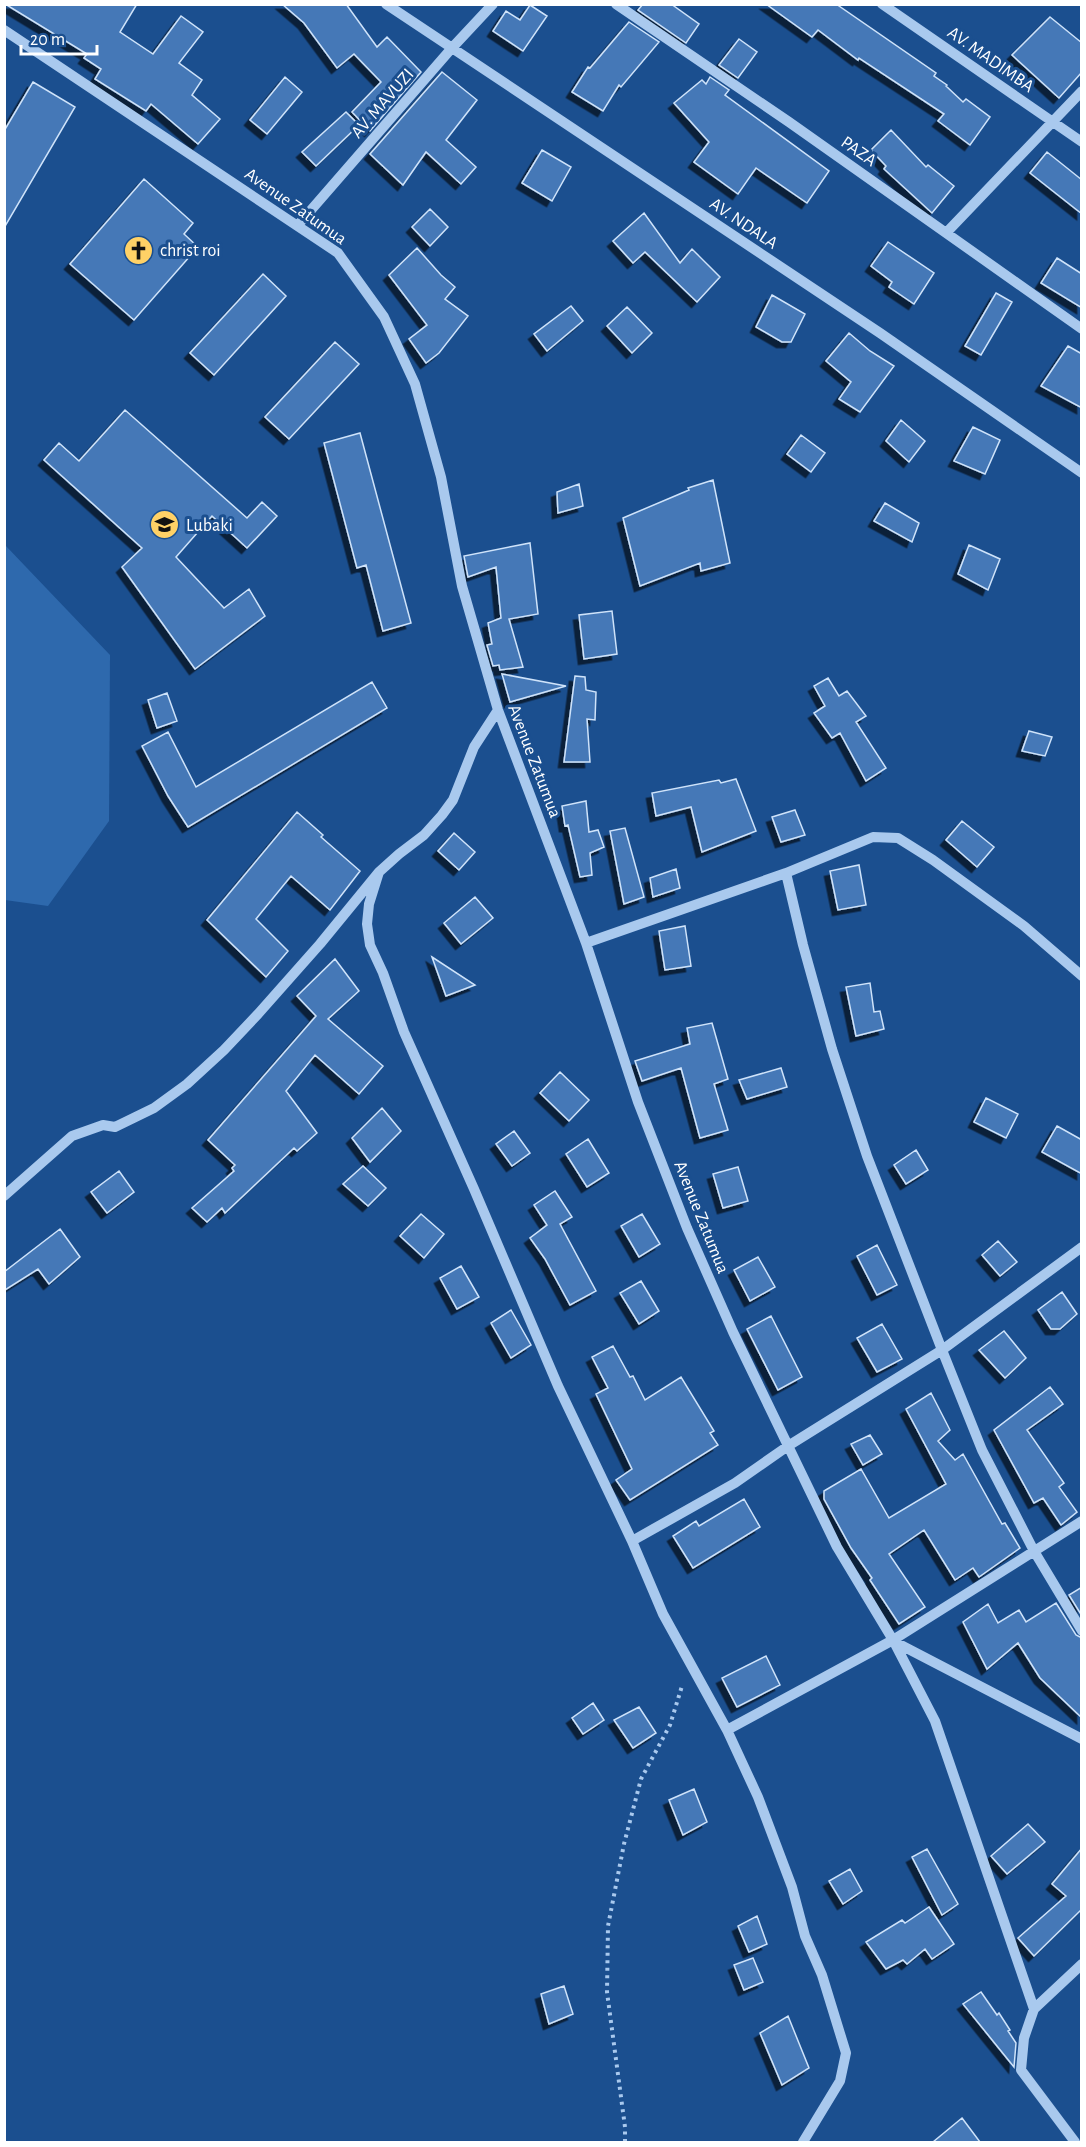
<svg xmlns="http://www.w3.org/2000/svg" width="1086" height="2147" font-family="'Alegreya Sans',sans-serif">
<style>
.green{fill:#2e69ad}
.building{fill:#4478b7;stroke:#cfe3fa;stroke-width:1.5;filter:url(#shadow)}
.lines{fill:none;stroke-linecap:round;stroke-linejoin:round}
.path{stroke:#a9c9ee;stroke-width:4;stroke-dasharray:3 4.5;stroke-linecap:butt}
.minor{stroke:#a9c9ee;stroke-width:10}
.labels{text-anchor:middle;stroke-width:6;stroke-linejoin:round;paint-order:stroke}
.street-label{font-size:18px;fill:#fff;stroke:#1b4f8f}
.poi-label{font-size:18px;fill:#fff;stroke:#1b4f8f;text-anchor:start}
</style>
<defs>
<filter id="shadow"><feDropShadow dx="-5.5" dy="5.5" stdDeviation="0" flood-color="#0009"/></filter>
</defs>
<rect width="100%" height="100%" fill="#1b4f8f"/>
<path class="green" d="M5 545 110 655 109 821 48 906 5 900Z"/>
<path class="building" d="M5 4H137L120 32 153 54 181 16 203 32 179 63 202 80 192 95 220 119 198 144 151 104 146 111 95 79 101 69 84 58 87 54Z
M282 4H346L377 47 387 37 421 72 370 131 352 112 381 82 354 54 337 68 304 23Z
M643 4H671L699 24 686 43 638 10Z
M766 4H836L936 73 934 76 947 85 946 86 963 102 966 99 990 117 970 145 938 121 944 114 859 58 858 60 818 30 812 37Z
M530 5 547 16 523 51 493 31 506 11 520 20Z
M1050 17 1082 43V72L1059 98 1012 55Z
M629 22 659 42 621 87 619 85 603 111 572 92 588 67 590 68Z
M739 39 757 52 738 78 719 65Z
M442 72 477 100 446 140 476 167 461 184 426 152 403 185 370 154Z
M285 77 302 92 267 134 250 120Z
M710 77 729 90 725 95 829 171 807 203 756 168 738 194 694 162 709 142 674 103 702 80 706 84Z
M33 82 75 107 4 228V131Z
M346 112 359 125 316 166 302 152Z
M891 130 926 167 928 165 954 186 932 213 884 169 886 166 871 150Z
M542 150 571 167 552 201 522 183Z
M1047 152 1082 180V214L1030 173Z
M144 179 193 223 184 234 198 247 134 320 70 264Z
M430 209 448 227 430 246 412 227Z
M644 213 680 263 692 249 720 277 697 302 645 252 633 263 613 241Z
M888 242 934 273 914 304 889 287 892 282 871 266Z
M417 248 441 275 455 287 445 299 468 316 439 353 426 363 409 339 427 325 389 275Z
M1057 258 1082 274V308L1041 283Z
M263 274 286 296 214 375 190 353Z
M996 293 1012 302 981 355 965 346Z
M772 295 805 314 791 342H782L756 327Z
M571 306 583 321 547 351 534 334Z
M627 307 652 333 632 353 607 326Z
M849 333 870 351 894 366 860 412 839 399 851 382 826 361Z
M335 342 359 364 289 439 265 417Z
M1068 346 1082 354V408L1041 386Z
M125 410 247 518 262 502 277 516 247 548 212 516 176 557 224 608 249 589 265 616 195 669 122 567 142 548 44 460 59 443 79 461Z
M901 420 925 441 909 462 886 441Z
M973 427 1000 440 985 474 954 461Z
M360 433 411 623 383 631 366 565 357 568 324 443Z
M801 435 825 453 811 472 787 454Z
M713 480 730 563 701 571 700 563 640 586 623 518 689 490 688 488Z
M579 484 583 506 558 513 557 492Z
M885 503 919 523 912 542 874 521Z
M530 543 538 614 509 619 523 667 500 670 499 665 493 666 487 645 492 644 488 623 501 618 496 567 468 577 464 556Z
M969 545 1000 559 988 590 958 574Z
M612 611 617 654 584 659 579 615Z
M502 674 566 686 510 702Z
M575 676 585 677 586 690 596 692 595 720 587 719 590 762H564Z
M828 678 839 696 847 691 866 716 856 722 886 768 866 781 840 733 832 738 814 713 825 706 814 686Z
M372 682 387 708 188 827 168 796 142 746 168 732 196 787Z
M167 693 177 721 157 728 148 700Z
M1029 731 1052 737 1045 756 1022 751Z
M736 779 756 831 702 852 691 807 656 816 652 793 719 780 721 783Z
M586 801 589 832 598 830 604 847 590 853 592 875 580 877 568 825 565 826 562 806Z
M795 810 805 835 781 842 772 817Z
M297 812 323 835 321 837 360 871 330 910 291 876 256 919 288 951 266 977 207 920Z
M962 821 994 847 977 867 946 840Z
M625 828 644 897 624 904 610 831Z
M454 833 475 852 459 870 438 851Z
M859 865 866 905 838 910 830 871Z
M676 869 680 888 653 897 650 878Z
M475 897 493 918 461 944 444 923Z
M685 926 691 966 665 970 659 931Z
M432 957 475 985 446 996Z
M335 959 359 991 328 1019 383 1066 359 1094 315 1055 286 1091 317 1133 297 1151 294 1148 225 1213 222 1208 207 1222 192 1208 234 1171 232 1168 235 1165 208 1140 316 1016 297 996Z
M870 983 874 1012 880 1011 884 1029 856 1036 846 987Z
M712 1023 728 1079 714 1084 728 1130 700 1138 681 1068 642 1081 635 1061 690 1044 687 1028Z
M781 1068 787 1087 747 1099 739 1080Z
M560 1072 589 1100 569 1121 540 1093Z
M986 1098 1018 1114 1006 1138 974 1122Z
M382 1108 401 1131 370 1162 352 1138Z
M1057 1126 1082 1140V1174L1042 1152Z
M514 1131 530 1153 512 1166 496 1144Z
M588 1139 609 1173 587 1187 566 1154Z
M916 1150 928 1170 906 1184 894 1165Z
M363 1166 386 1188 368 1206 343 1184Z
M738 1167 748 1201 723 1208 713 1174Z
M119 1171 134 1192 107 1213 91 1192Z
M555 1191 572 1217 560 1224 596 1291 570 1305 545 1259 530 1238 547 1225 534 1205Z
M421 1214 444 1234 424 1258 400 1236Z
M642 1214 660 1244 639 1257 621 1226Z
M60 1229 80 1257 49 1284 38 1269 5 1290 4 1272Z
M998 1241 1017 1262 1000 1276 982 1255Z
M877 1245 897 1285 877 1295 857 1256Z
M758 1257 775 1287 750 1301 734 1270Z
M461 1266 479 1297 457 1309 440 1278Z
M641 1281 659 1311 639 1324 620 1293Z
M1062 1292 1077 1314 1060 1329H1051L1038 1310Z
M511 1310 531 1345 511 1358 491 1323Z
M771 1316 802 1377 778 1390 747 1329Z
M882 1324 902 1359 877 1372 857 1338Z
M1004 1331 1026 1358 1005 1378 979 1350Z
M613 1346 630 1377 633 1376 645 1400 681 1377 714 1431 710 1433 718 1445 630 1500 616 1480 632 1469 596 1394 608 1388 592 1357Z
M1050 1387 1063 1404 1027 1430 1064 1483 1059 1487 1077 1512 1061 1525 1043 1498 1034 1503 994 1430Z
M931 1393 950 1430 938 1441 955 1460 963 1454 1002 1524 1005 1523 1020 1548 979 1577 973 1568 955 1580 924 1530 889 1554 925 1607 899 1624 870 1580 872 1578 851 1548 824 1499V1491L861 1469 889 1518 946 1484 906 1409Z
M870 1435 882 1454 863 1465 851 1444Z
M744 1499 760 1527 693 1568 673 1536 696 1521 699 1526Z
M1082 1587V1616L1069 1595Z
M1056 1603 1076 1635 1082 1638V1718L1040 1678 1018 1643 987 1669 963 1622 988 1604 998 1623 1019 1610 1026 1622Z
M766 1656 780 1685 737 1707 722 1678Z
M593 1703 604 1720 583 1734 572 1718Z
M639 1707 656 1733 633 1748 614 1720Z
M694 1789 707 1822 683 1835 669 1800Z
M1028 1824 1045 1842 1007 1874 991 1856Z
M1082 1848V1909L1034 1956 1018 1938 1066 1896 1052 1884Z
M927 1849 958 1904 942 1915 912 1857Z
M850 1869 862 1891 843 1904 829 1881Z
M929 1907 954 1944 932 1959 925 1949 907 1964 903 1960 886 1969 866 1942 902 1920 905 1923Z
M757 1916 767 1944 749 1952 738 1926Z
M753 1958 763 1982 744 1990 734 1965Z
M564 1986 573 2014 549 2024 541 1994Z
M981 1992 997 2015 999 2013 1010 2030 1008 2031 1016 2043 1014 2067 963 2004Z
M788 2016 809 2068 782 2085 760 2033Z
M962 2118 980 2142H933Z"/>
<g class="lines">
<path class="path" d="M625 2142V2127L607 1992 608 1926 624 1844 641 1779 670 1725 682 1686"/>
<path class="minor" d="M386 4 880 333 1082 473
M616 4 789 122 1082 329
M882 4 1082 142
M4 30 338 253 384 317 415 384 441 477 462 586 498 710 586 943 638 1102 687 1228 733 1332 837 1547 893 1640 935 1721 1034 2009
M298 225 451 49 493 4
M947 232 1082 91
M379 872 369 904 367 924 370 945 383 973 404 1032 474 1189 558 1386 632 1541 663 1614 727 1730 758 1797 792 1887 805 1936 822 1975 846 2053 840 2081 803 2142
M786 873 803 945 832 1049 867 1156 942 1350 982 1450 1034 1551 1082 1631
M586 943 786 873 873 837 898 838 933 860 1024 926 1082 976
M4 1196 72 1136 103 1125 115 1127 154 1108 187 1084 224 1050 258 1014 320 944 379 872 399 854 424 835 442 815 453 800 474 747 498 710
M632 1541 735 1483 788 1446 942 1350 1082 1247
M893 1641 1082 1739
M727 1730 893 1640 1082 1521
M1075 2142 1021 2070 1024 2038 1034 2009 1082 1964"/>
</g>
<defs>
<symbol id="church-disc" viewBox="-11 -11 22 22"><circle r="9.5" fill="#ffd166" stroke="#1b4f8f"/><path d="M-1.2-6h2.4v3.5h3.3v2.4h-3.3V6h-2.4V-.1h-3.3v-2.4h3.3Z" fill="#111"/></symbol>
<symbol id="school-disc" viewBox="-11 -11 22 22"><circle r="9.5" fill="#ffd166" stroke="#1b4f8f"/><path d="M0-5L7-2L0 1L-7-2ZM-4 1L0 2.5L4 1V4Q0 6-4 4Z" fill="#111"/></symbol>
</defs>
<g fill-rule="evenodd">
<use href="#church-disc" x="122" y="234" width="33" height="33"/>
<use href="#school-disc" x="148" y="508" width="33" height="33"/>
</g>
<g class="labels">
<g class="street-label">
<text transform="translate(991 59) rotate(35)" y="6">AV. MADIMBA</text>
<text transform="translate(382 103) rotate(-49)" y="6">AV. MAVUZI</text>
<text transform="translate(859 151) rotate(35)" y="6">PAZA</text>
<text transform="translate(296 206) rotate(35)" y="6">Avenue Zatumua</text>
<text transform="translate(744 223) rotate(34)" y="6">AV. NDALA</text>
<text transform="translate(535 761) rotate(69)" y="6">Avenue Zatumua</text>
<text transform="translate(702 1217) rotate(68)" y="6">Avenue Zatumua</text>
</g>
<g class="poi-label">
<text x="160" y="256">christ roi</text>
<text x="186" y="531">Lubaki</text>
</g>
</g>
<rect width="1086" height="2147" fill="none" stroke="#ffffff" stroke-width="12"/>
<path d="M21 45v9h76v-9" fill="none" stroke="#ffffff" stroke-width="3"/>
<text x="30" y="45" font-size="18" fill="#ffffff" stroke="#1b4f8f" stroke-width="4.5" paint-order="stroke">20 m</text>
</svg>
